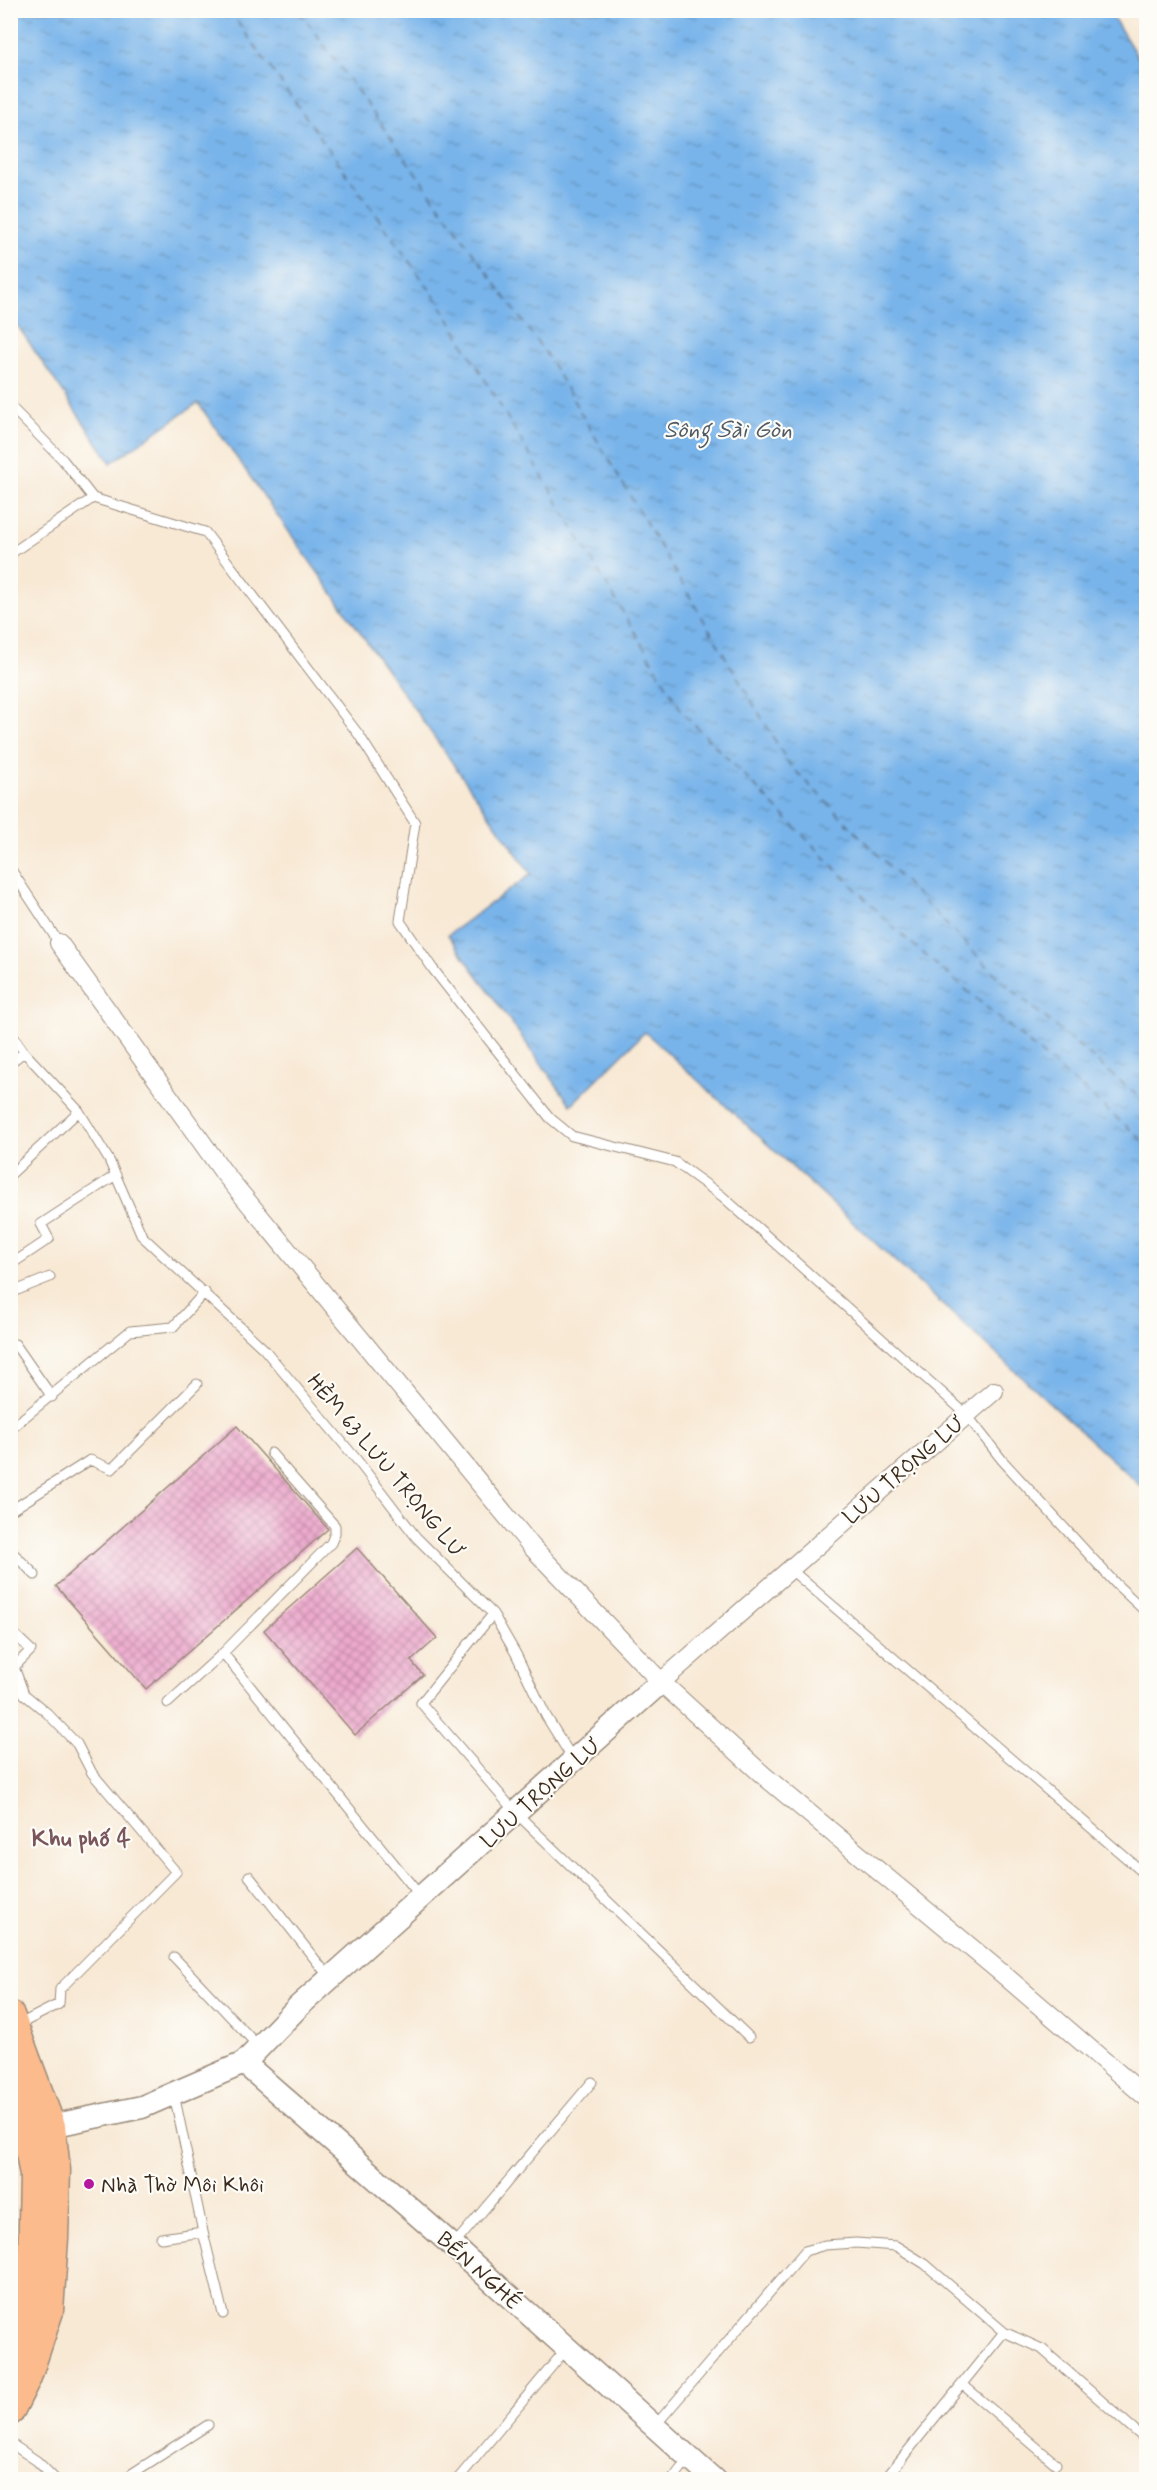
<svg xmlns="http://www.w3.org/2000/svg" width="1157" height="2490" font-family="Mynerve,sans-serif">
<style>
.water{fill:url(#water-ripples);stroke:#5a6f84;stroke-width:1.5}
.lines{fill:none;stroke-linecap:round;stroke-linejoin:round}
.ferry{stroke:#505a65;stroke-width:1.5;stroke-dasharray:8 6;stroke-linecap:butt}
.building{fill:url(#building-cross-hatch)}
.service-casing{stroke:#9a8a7a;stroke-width:11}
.minor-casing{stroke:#9a8a7a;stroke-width:20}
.tertiary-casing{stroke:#9a8a7a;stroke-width:25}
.primary-casing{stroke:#9a8a7a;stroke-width:31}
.service{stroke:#fff;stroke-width:9}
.minor{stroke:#fff;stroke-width:18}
.tertiary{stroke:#fff;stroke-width:22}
.primary{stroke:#fbbb8d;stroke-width:28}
.poi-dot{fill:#b5179e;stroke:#fdfcf7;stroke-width:2}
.labels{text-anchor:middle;stroke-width:4.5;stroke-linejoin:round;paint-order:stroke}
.street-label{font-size:22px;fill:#3b2a1e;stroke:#fdfcf7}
.poi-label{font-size:22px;fill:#3b2a1e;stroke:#fdfcf7;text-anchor:start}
.water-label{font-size:24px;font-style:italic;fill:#505a65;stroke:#fdfcf7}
.neighbourhood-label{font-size:24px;font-weight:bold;fill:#79565b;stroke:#fdfcf7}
</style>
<defs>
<pattern id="water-ripples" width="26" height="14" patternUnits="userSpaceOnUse" patternTransform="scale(1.5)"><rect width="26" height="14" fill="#78b4ea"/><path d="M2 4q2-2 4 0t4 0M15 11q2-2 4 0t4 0" fill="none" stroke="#6493bd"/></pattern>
<pattern id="building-cross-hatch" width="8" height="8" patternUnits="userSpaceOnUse" patternTransform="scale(1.5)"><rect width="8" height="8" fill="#eda9cd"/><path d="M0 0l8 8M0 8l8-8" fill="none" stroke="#c18aa6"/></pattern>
</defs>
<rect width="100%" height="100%" fill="#fdfcf7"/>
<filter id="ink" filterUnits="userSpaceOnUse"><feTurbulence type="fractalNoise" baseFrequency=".0167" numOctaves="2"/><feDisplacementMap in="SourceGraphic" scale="12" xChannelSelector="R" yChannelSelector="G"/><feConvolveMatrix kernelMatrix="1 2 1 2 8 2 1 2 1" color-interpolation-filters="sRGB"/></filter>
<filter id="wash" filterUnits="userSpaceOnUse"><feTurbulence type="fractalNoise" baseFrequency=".008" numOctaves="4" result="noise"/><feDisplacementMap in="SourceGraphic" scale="24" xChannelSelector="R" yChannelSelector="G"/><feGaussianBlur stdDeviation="1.35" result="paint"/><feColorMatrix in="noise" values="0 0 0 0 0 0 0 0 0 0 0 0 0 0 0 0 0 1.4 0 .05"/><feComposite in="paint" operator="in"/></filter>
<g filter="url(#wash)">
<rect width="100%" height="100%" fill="#f8e9d5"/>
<path class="water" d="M10 11H1109L1146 70V1491L645 1032 571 1105 448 935 531 874 198 403 111 463 11 316Z"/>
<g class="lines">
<path class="ferry" d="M229 10 440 304 683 713 897 931 1146 1143
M299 10 546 354 789 764 1003 982 1146 1103"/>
</g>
<g id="blocks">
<path class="building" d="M237 1426 328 1529 146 1689 56 1586Z
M357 1548 437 1638 411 1661 423 1675 355 1735 264 1630Z"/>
</g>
</g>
<g filter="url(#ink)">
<use href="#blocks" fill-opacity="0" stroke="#9a8a7a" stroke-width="1.5"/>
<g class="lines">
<defs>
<path id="service" d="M1143 10 1146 16
M10 406 63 460 93 498 205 532 359 735 415 823 400 921 433 969 550 1118 572 1136 675 1162 722 1196 966 1414 1002 1460 1116 1584 1146 1612
M10 554 93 498
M10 868 59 943
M10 1032 24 1052 79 1111 109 1160 142 1236 264 1349 357 1460 416 1537 493 1614 421 1703 516 1813 749 2037
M10 1063 24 1052
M10 1175 79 1111
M10 1265 49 1239 41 1224 116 1175
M10 1293 50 1277
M10 1346 15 1344 52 1397
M10 1429 130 1331 173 1327 205 1292
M10 1511 90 1460 112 1469 197 1384
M10 1550 35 1575
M790 1569 1146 1875
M493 1614 516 1654 546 1716 574 1761
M10 1630 31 1650 14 1667 24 1694 47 1713 77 1744 92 1773 176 1872 60 1989 59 2004 16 2026
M223 1653 422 1898
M168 1703 223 1653 331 1543 335 1533V1526L271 1453
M249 1876 329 1977
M174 1957 259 2047
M174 2094 203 2232
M161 2238 203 2232 223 2314
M453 2246 592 2082
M962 2384 1056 2464
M654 2427 805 2251 825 2245 856 2243 896 2246 925 2264 1004 2332 1042 2349 1146 2440
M10 2443 37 2461 56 2480
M122 2480 208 2425
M457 2480 567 2348
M672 2480 689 2458
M887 2480 886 2478 1004 2332"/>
<path id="minor" d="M59 943 224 1173 532 1547 661 1682 763 1775 1004 1975 1146 2097
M661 1682 994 1391"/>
<path id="tertiary" d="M244 2063 453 2246 714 2480
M51 2126 142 2107 244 2063 298 2007 661 1682"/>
<path id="primary" d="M10 2015 51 2126 56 2170 54 2238 49 2311 27 2377 10 2411
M10 2080 23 2114 34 2175 32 2267 24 2322 13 2356"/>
</defs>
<use href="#service" class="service-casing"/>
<use href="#minor" class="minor-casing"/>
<use href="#tertiary" class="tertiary-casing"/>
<use href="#primary" class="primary-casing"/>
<use href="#service" class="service"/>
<use href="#minor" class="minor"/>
<use href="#tertiary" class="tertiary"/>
<use href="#primary" class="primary"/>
</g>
</g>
<circle class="poi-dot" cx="89" cy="2184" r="6"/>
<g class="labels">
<g class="street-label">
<text transform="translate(387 1465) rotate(50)" y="8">HẺM 63 LƯU TRỌNG LƯ</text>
<text transform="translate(903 1469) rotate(-41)" y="8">LƯU TRỌNG LƯ</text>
<text transform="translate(540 1792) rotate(-42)" y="8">LƯU TRỌNG LƯ</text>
<text transform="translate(480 2270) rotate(42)" y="8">BẾN NGHÉ</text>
</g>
<g class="poi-label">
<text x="101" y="2192">Nhà Thờ Môi Khôi</text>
</g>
<g class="water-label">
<text x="728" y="437">Sông Sài Gòn</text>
</g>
<g class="neighbourhood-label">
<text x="81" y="1846">Khu phố 4</text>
</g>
</g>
<rect width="1157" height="2490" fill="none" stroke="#fdfcf7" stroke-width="36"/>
</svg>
